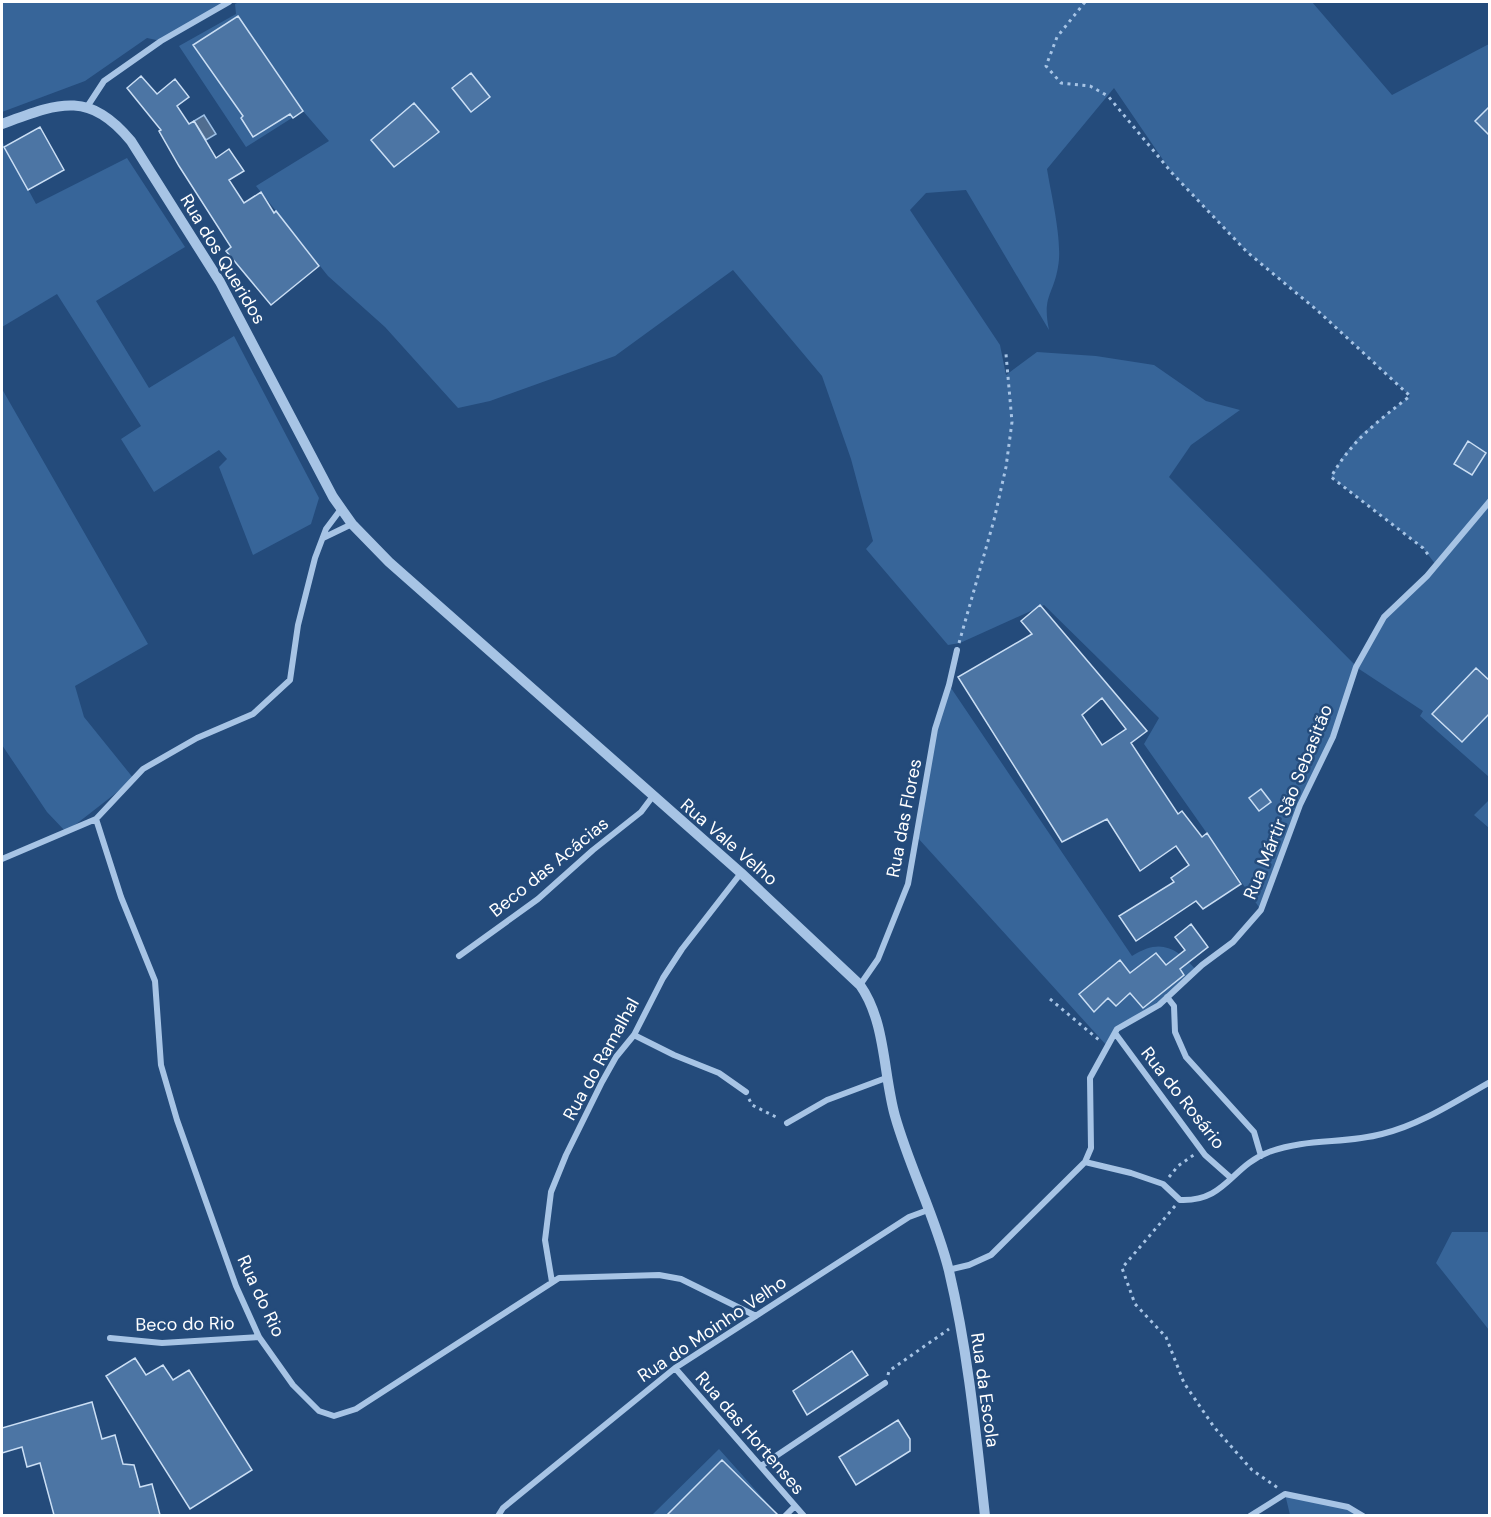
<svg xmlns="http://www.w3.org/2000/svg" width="1491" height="1517" font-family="'DM Sans',sans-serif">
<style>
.green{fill:#376599;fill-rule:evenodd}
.water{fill:#506d90;stroke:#9cbfe5;stroke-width:1.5}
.building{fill:#4c75a4;stroke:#cadef4;stroke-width:1.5;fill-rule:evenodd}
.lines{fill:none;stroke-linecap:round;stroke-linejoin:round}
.path{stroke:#a7c4e5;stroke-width:3;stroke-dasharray:3 4.5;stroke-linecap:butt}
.minor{stroke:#a7c4e5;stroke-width:6}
.tertiary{stroke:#a7c4e5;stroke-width:10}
.labels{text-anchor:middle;stroke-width:5;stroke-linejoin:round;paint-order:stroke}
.street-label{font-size:18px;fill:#fff;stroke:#244b7b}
</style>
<rect width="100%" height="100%" fill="#244b7b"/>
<path class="green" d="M2 2H229L161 41 147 38 85 81 2 112Z
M239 2H1312L1392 95 1489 44V777L1420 716 1423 711 1356 667 1333 737 1300 805 1261 910 1144 744 1159 718 1044 605 960 643 948 645 866 549 873 541 851 459 822 376 733 270 615 356 490 401 458 408 385 327 328 276 256 186 329 141 303 111 246 147 179 46 236 14 235 4ZM1114 88 1172 173 1247 252 1318 311 1410 396 1360 435 1343 456 1331 477 1423 548 1436 565 1384 617 1356 666 1169 477 1191 445 1240 410 1206 401 1154 365 1096 356 1037 352 1006 375 1000 345 910 210 926 193 966 190 1049 330C1042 296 1053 296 1058 267 1063 242 1051 194 1047 169Z
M2 141 36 204 127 158 185 247 96 301 149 388 234 336 319 498 311 524 253 555 219 467 227 459 219 450 154 492 121 439 141 426 57 294 2 327Z
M2 389 148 644 75 686 84 717 134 779 66 832 47 812 2 745Z
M949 685 1132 956C1160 938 1176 947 1196 970L1159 1005 1118 1029 1108 1047 917 837 935 729Z
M1489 800V828L1474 815Z
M1452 1232H1489V1330L1436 1263Z
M719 1449 776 1513 774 1516H651Z
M1285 1494 1348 1507 1363 1515H1290Z"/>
<path class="water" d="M204 115 216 134 206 140 194 121Z"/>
<path class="building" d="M238 16 303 111 293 118 290 114 253 137 241 118 243 116 193 45Z
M471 73 490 97 471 112 452 88Z
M141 76 157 94 175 79 189 97 177 106 189 124 194 121 216 158 229 149 244 171 229 180 244 203 261 192 274 213 276 211 319 266 271 305 226 251 231 247 179 166 159 131 161 130 127 88Z
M414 103 439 132 394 167 371 140Z
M1490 106V136L1475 121Z
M40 127 64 170 28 190 4 147Z
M1468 441 1486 453 1472 475 1454 464Z
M1040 605 1147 731 1131 743 1178 814 1182 811 1202 837 1207 833 1241 884 1203 909 1196 901 1136 941 1119 916 1174 882 1171 878 1189 865 1176 846 1140 871 1107 819 1062 842 958 677 1032 634 1021 621ZM1102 698 1126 729 1102 745 1082 715Z
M1476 668 1490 681V713L1462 742 1432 714Z
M1261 789 1271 802 1259 811 1249 798Z
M1191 924 1208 947 1180 969 1184 975 1143 1008 1130 993 1116 1006 1108 998 1094 1012 1079 994 1120 960 1130 973 1156 953 1166 965 1185 950 1175 937Z
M852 1351 868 1375 807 1415 793 1391Z
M135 1358 146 1375 163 1365 173 1380 189 1370 252 1470 190 1509 106 1376Z
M92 1402 102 1439 115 1435 123 1464 134 1465 140 1487 152 1484 160 1515H54L40 1463 27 1467 22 1447 2 1453V1428Z
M898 1420 910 1439V1451L856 1485 839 1457Z
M722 1460 778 1515H667Z"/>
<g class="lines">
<path class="path" d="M1085 2 1057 37 1046 66 1061 83 1090 86 1108 96 1172 173 1247 252 1318 311 1410 396C1377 422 1352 440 1331 477L1423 548 1430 557
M959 643 994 520 1006 467 1012 422 1006 354
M1050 999 1099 1040
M749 1099 752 1105 778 1118
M1169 1177 1178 1166 1195 1154
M1175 1206 1122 1268 1135 1304 1166 1337 1184 1383 1214 1427 1252 1470 1278 1488
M888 1375 889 1371 949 1329"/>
<path class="minor" d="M87 107 104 81 161 41 229 2
M323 538 352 524
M96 819 121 897 155 981 161 1065 177 1120 236 1286 259 1337 293 1385 319 1411 334 1416 356 1409 559 1278 659 1275 681 1279 756 1316
M2 859 96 819 143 769 197 738 253 714 290 680 298 625 315 558 326 529 341 509
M459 956 538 899 593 850 641 812 653 796
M860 985 878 959 908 884 935 729 949 685 957 650
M1167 997 1174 1006 1175 1032 1186 1057 1254 1132 1261 1156
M1115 1033 1205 1155 1231 1178
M634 1035 674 1055 719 1073 746 1092
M787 1123 827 1100 886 1078
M1085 1162 1131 1173 1163 1184 1180 1200C1226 1202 1231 1166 1269 1152 1306 1138 1345 1144 1382 1134 1420 1125 1456 1101 1490 1082
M948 1270 969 1265 991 1255 1085 1162 1091 1148 1090 1078 1117 1029 1159 1005 1202 965 1233 942 1261 910 1300 805 1333 737 1356 667 1384 617 1427 576 1490 501
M552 1282 545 1240 551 1192 566 1155 602 1082 616 1057 634 1035 663 978 682 949 741 873
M110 1338 162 1343 259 1337
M675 1368 804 1516
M761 1466 885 1383
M498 1516 503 1508 675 1368 909 1217 928 1210
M785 1516 794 1507
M1250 1516 1285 1494 1348 1507 1363 1516"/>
<path class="tertiary" d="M2 124C57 104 88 89 131 141L220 282 333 497 352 524 389 562 741 873 860 985C886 1022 883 1073 895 1116 910 1169 936 1218 949 1271 968 1351 976 1434 985 1516"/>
</g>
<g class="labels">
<g class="street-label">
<text transform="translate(223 259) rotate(59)" y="6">Rua dos Queridos</text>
<text transform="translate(1288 802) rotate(-68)" y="6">Rua Mártir São Sebasitão</text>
<text transform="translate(904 818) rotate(-79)" y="6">Rua das Flores</text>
<text transform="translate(729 842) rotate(41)" y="6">Rua Vale Velho</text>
<text transform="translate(549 867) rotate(-39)" y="6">Beco das Acácias</text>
<text transform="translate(601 1059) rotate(-61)" y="6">Rua do Ramalhal</text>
<text transform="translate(1183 1098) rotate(52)" y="6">Rua do Rosário</text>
<text transform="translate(261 1296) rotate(65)" y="6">Rua do Rio</text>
<text transform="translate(185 1324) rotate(-1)" y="6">Beco do Rio</text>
<text transform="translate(712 1329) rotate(-34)" y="6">Rua do Moinho Velho</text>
<text transform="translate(985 1390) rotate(82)" y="6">Rua da Escola</text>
<text transform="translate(750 1433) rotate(49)" y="6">Rua das Hortenses</text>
</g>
</g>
<rect width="1491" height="1517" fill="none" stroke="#ffffff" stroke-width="6"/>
</svg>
